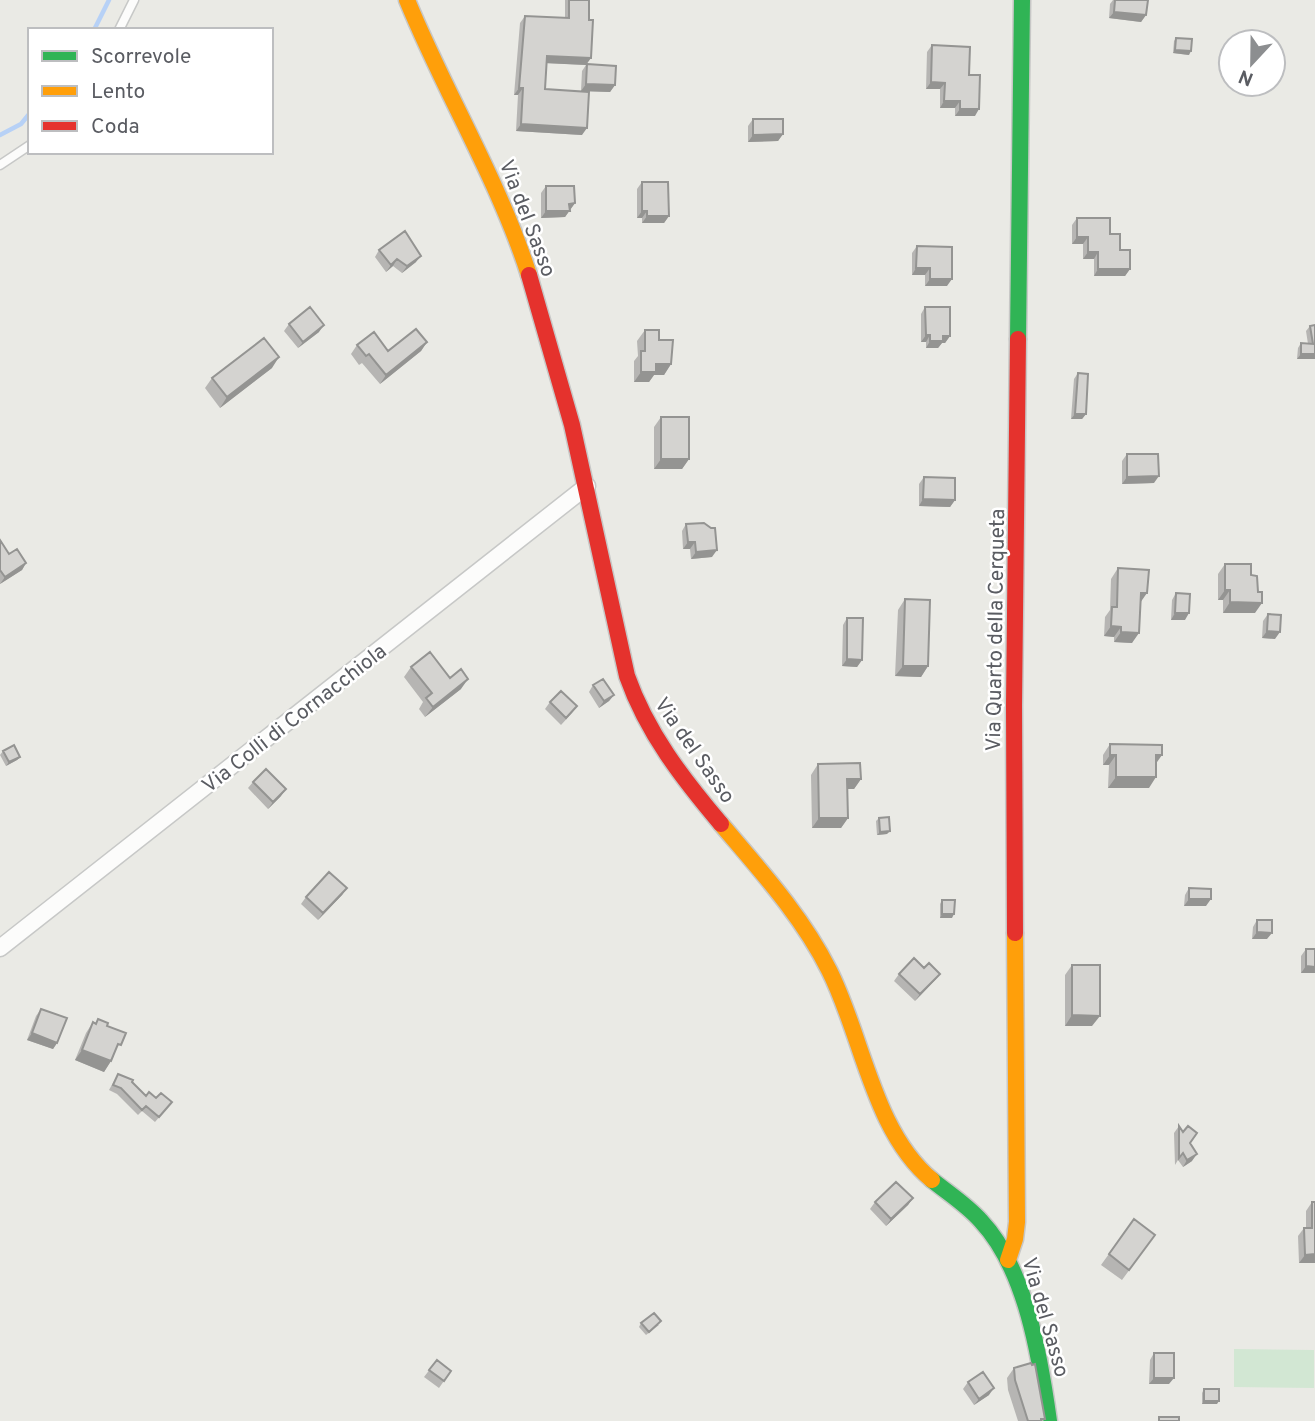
<svg xmlns="http://www.w3.org/2000/svg" width="1315" height="1421" font-family="Overpass,sans-serif">
<style>
.park{fill:#d2e7d3}
.lines{fill:none;stroke-linecap:round;stroke-linejoin:round}
.stream{stroke:#b7d1f6;stroke-width:4.5}
.lane-casing{stroke:#c7c8c7;stroke-width:11}
.street-casing{stroke:#c7c8c7;stroke-width:19}
.fast-casing{stroke:#c7c7c6;stroke-width:19}
.slow-casing{stroke:#c7c7c6;stroke-width:19}
.jam-casing{stroke:#c7c7c6;stroke-width:19}
.lane{stroke:#fcfcfb;stroke-width:8}
.street{stroke:#fcfcfb;stroke-width:16}
.fast{stroke:#30b455;stroke-width:16}
.slow{stroke:#ff9f0a;stroke-width:16}
.jam{stroke:#e5322d;stroke-width:16}
.wall{fill:#b6b5b3}
.shaded-wall{fill:#949492}
.building{fill:#d4d3d0;stroke:#949492;stroke-width:2}
.labels{text-anchor:middle;stroke-width:5;stroke-linejoin:round;paint-order:stroke}
.street-label{font-size:21px;fill:#5a5c62;stroke:#fff}
</style>
<rect width="100%" height="100%" fill="#eaeae5"/>
<path class="park" d="M1234 1349 1314 1350V1388L1234 1387Z"/>
<g class="lines">
<path class="stream" d="M94 30 109 0
M0 135 21 124 30 113"/>
<defs>
<path id="lane" d="M119 30 134 0
M0 165 30 145"/>
<path id="street" d="M0 948 587 486"/>
<path id="fast" d="M1018 339 1022 0
M932 1180C948 1193 967 1205 981 1221 1026 1269 1040 1357 1049 1421"/>
<path id="slow" d="M407 0C445 93 498 179 529 275
M721 824C760 870 802 916 829 970 863 1037 873 1131 932 1180
M1008 1260 1015 1239 1017 1222 1015 933"/>
<path id="jam" d="M529 275 572 425 627 676C647 733 683 779 721 824
M1015 933 1014 705 1018 339"/>
</defs>
<use href="#lane" class="lane-casing"/>
<use href="#street" class="street-casing"/>
<use href="#fast" class="fast-casing"/>
<use href="#slow" class="slow-casing"/>
<use href="#jam" class="jam-casing"/>
<use href="#lane" class="lane"/>
<use href="#street" class="street"/>
<use href="#fast" class="fast"/>
<use href="#slow" class="slow"/>
<use href="#jam" class="jam"/>
</g>
<path class="wall" d="M565 0H589L587 64 615 85 610 92 581 91 582 71 586 65 547 63 545 89 582 135 516 131 518 95H514L520 23 525 16 565 18Z
M1113 0H1115L1146 15 1141 22 1109 18 1110 4Z
M1176 38 1189 55 1173 53 1174 41Z
M932 45 969 75 975 116H955V108H940V89H926L927 52Z
M753 119 783 134 778 141 748 142V126Z
M642 182 669 216 664 223H642V218H637V189Z
M546 186 575 203 565 217 541 218V193Z
M1077 218 1110 234 1130 269 1125 276H1094V259H1083V244H1072V225Z
M917 246 947 286H925V275H912V253Z
M379 250 416 262 402 273 393 266 386 272 375 257Z
M925 307 950 336 945 343H942L938 348H926V342H921V314Z
M289 324 319 332 298 348 284 331Z
M1315 325V359H1297L1298 348 1301 343 1308 344 1306 331 1310 326Z
M645 330 659 340 671 364 664 375H654L649 382H634V361L638 356 637 341Z
M427 342 421 351 380 384 362 363 359 365 351 354 357 345 388 351Z
M272 368 220 408 205 388 212 378Z
M1078 373 1086 414 1082 419H1071L1074 379Z
M661 417 689 459 682 469H654V427Z
M1127 454 1154 483 1122 484V461Z
M924 477 955 500 950 507 919 506V484Z
M686 524 712 557 691 559 690 549H683L682 531Z
M0 540 9 554 26 563 22 570 0 584Z
M1225 564 1251 575 1255 613H1223V600H1218V574Z
M1118 568 1141 603 1132 643 1114 642V637L1104 636 1105 617 1110 610 1111 579Z
M1176 593 1185 620H1171L1172 600Z
M905 599 928 666 921 677 895 676 898 610Z
M1268 614 1275 639 1262 638 1263 621Z
M847 618 862 660 857 667 842 666 843 625Z
M411 667 461 689 425 717 419 709 423 702 404 677Z
M593 685 614 695 609 701 599 708 589 692Z
M550 702 577 706 572 713 561 725 545 709Z
M1110 744 1149 788H1108L1109 765H1103V755Z
M3 751 20 757 17 760 6 766 0 755Z
M818 764 861 779 854 789H847L848 818 841 828H812L811 775Z
M253 782 281 796 268 809 248 788Z
M879 818 887 834 877 835 876 821Z
M347 888 342 895 318 920 301 904 306 897Z
M1189 888 1206 906H1184L1185 895Z
M942 900 952 918H940V904Z
M1257 920 1267 939H1252L1253 927Z
M1306 949H1315V973H1301V956Z
M1072 965 1092 1026H1065V975Z
M924 968 940 974 935 980 915 1001 894 981 899 974Z
M41 1009 57 1043 53 1049 27 1040 36 1016Z
M98 1019 107 1026 114 1056 104 1072 75 1060 86 1033 93 1022 95 1023Z
M118 1074 132 1082 146 1096 172 1102 155 1122 142 1111 138 1115 117 1094 109 1090Z
M1179 1126 1190 1143 1192 1161 1183 1167 1178 1160 1175 1165 1174 1133Z
M913 1198 908 1205 886 1226 870 1209 875 1202Z
M1312 1202 1315 1263H1299L1298 1236 1304 1228H1306V1211Z
M1134 1219 1155 1235 1122 1280 1101 1265Z
M641 1323 659 1325 646 1335 639 1327Z
M1154 1353 1169 1384H1149L1150 1360Z
M437 1360 451 1371 439 1388 424 1377Z
M1014 1368 1045 1419 1043 1421H1018L1008 1390 1007 1378Z
M968 1382 989 1395 974 1405 963 1389Z
M1204 1389 1217 1404H1202V1393Z"/>
<path class="shaded-wall" d="M1114 12 1146 15 1141 22 1109 18Z
M1175 50 1191 51 1189 55 1173 53Z
M547 56 591 58 586 65 543 63Z
M931 82 945 83 940 89H926Z
M586 84 615 85 610 92 581 91Z
M519 88H523L518 95H514Z
M944 101H960L955 108H940Z
M960 109H979L975 116H955Z
M521 124 587 128 582 135 516 131Z
M783 134 778 141 748 142 753 135Z
M575 203 565 217 541 218 546 211Z
M642 211H647L642 218H637Z
M647 216H669L664 223H642Z
M1077 237H1088L1083 244H1072Z
M1088 252H1098L1094 259H1083Z
M421 256 416 262 402 273 407 266Z
M397 259 393 266 386 272 391 265Z
M916 268H930L925 275H912Z
M1098 269H1130L1125 276H1094Z
M930 279H952L947 286H925Z
M324 325 319 332 298 348 303 342Z
M926 335H930L926 342H921Z
M943 336H950L945 343H942L938 348H926L930 341Z
M427 342 421 351 380 384 386 375Z
M1301 354H1315V359H1297Z
M279 357 272 368 220 408 227 397Z
M656 364H671L664 375H654L649 382H634L641 372Z
M1075 414H1086L1082 419H1071Z
M661 459H689L682 469H654Z
M1159 476 1154 483 1122 484 1127 477Z
M923 499 955 500 950 507 919 506Z
M688 542H695L690 549H683Z
M717 550 712 557 691 559 696 552Z
M26 563 22 570 0 584 5 577Z
M1225 590H1230L1223 600H1218Z
M1141 593H1147L1140 603Z
M1230 602 1262 603 1255 613H1223Z
M1175 613H1189L1185 620H1171Z
M1111 626 1121 627 1114 637 1104 636Z
M1267 631 1280 632 1275 639 1262 638Z
M1121 632 1139 633 1132 643 1114 642Z
M847 659 862 660 857 667 842 666Z
M903 666H928L921 677 895 676Z
M468 679 461 689 425 717 433 707Z
M614 695 609 701 599 708 604 701Z
M1110 755H1116L1109 765H1103Z
M1156 755H1162L1155 765Z
M20 757 17 760 6 766 9 762Z
M1116 777H1156L1149 788H1108Z
M847 779H861L854 789H840Z
M286 789 281 796 268 809 273 802Z
M819 818H848L841 828H812Z
M890 831 887 834 877 835 880 832Z
M347 888 342 895 318 920 323 913Z
M1189 899H1211L1206 906H1184Z
M942 914H954L952 918H940Z
M1257 932 1272 933 1267 939H1252Z
M1306 966 1315 967V973H1301Z
M940 974 935 980 915 1001 920 994Z
M1072 1015 1100 1016 1092 1026H1065Z
M32 1033 57 1043 53 1049 27 1040Z
M82 1050 111 1061 104 1072 75 1060Z
M1197 1154 1192 1161 1183 1167 1187 1160Z
M913 1198 908 1205 886 1226 891 1219Z
M1315 1254V1263H1299L1305 1255Z
M1154 1378H1174L1169 1384H1149Z
M994 1388 989 1395 974 1405 979 1399Z
M1204 1401H1219L1217 1404H1202Z"/>
<path class="building" d="M569 0H589V20H593L591 58 547 56 545 89 589 92 587 128 521 124 523 88H519L525 16 569 18Z
M1115 0H1148L1146 15 1114 12Z
M1176 38 1192 39 1191 51 1175 50Z
M932 45 970 47 969 75H980L979 109H960V101H944L945 83 931 82Z
M587 64 616 66 615 85 586 84Z
M753 119H783V134L753 135Z
M642 182H668L669 216H647V211H642Z
M546 186H574L575 203 569 204 570 211H546Z
M1077 218H1110V234H1120V250H1130V269H1098V252H1088V237H1077Z
M405 231 421 256 407 266 397 259 391 265 379 250Z
M917 246 952 247V279H930V268H916Z
M310 307 324 325 303 342 289 324Z
M925 307H950V336H943V341H930V335H926Z
M1315 325V354H1301V343L1313 344 1310 326Z
M416 329 427 342 386 375 369 354 366 356 357 345 374 332 388 351Z
M645 330H659V340H673L671 364H656V372H641V351H645Z
M264 338 279 357 227 397 212 378Z
M1078 373 1088 374 1086 414H1075Z
M661 417H689V459H661Z
M1127 454H1158L1159 476 1127 477Z
M924 477 955 478V500L923 499Z
M704 523 711 528H715L717 550 696 552 695 542H688L686 524Z
M0 540 9 554 17 549 26 563 5 577 0 570Z
M1225 564H1251V575L1257 576 1258 592H1262V603L1230 602V590H1225Z
M1118 568 1149 570 1147 593H1141L1139 633 1121 632V627L1111 626 1112 607H1117Z
M1176 593 1190 594 1189 613H1175Z
M905 599 930 600 928 666H903Z
M1268 614 1281 615 1280 632 1267 631Z
M847 618H863L862 660 847 659Z
M430 652 450 678 461 669 468 679 433 707 426 698 432 693 411 667Z
M603 679 614 695 604 701 593 685Z
M561 691 577 706 566 718 550 702Z
M1110 744 1162 745V755H1156V777H1116V755H1110Z
M14 745 20 757 9 762 3 751Z
M860 763 861 779H847L848 818H819L818 764Z
M266 769 286 789 273 802 253 782Z
M889 817 890 831 880 832 879 818Z
M329 872 347 888 323 913 306 897Z
M1189 888 1211 889V899H1189Z
M942 900H955L954 914H942Z
M1257 920H1272V933L1257 932Z
M1306 949H1315V967L1306 966Z
M914 958 924 968 929 963 940 974 920 994 899 974Z
M1072 965H1100V1016L1072 1015Z
M41 1009 67 1018 57 1043 32 1033Z
M98 1019 108 1023 107 1026 126 1033 121 1045 118 1044 111 1061 82 1050 93 1022 96 1024Z
M118 1074 133 1080 132 1082 146 1096 149 1092 156 1098 161 1093 172 1102 159 1117 146 1106 142 1110 121 1088 113 1085Z
M1179 1126 1183 1132 1188 1126 1197 1133 1190 1143 1197 1154 1187 1160 1183 1153 1179 1158Z
M896 1182 913 1198 891 1219 875 1202Z
M1312 1202H1315V1254L1305 1255 1304 1228H1312Z
M1134 1219 1155 1235 1129 1270 1109 1254Z
M654 1313 661 1321 649 1332 641 1323Z
M1154 1353H1174V1378H1154Z
M437 1360 451 1371 444 1381 429 1370Z
M1031 1363 1032 1365 1035 1364 1045 1419H1041V1421H1028L1015 1380 1014 1368Z
M983 1372 994 1388 979 1399 968 1382Z
M1204 1389H1219V1401H1204Z
M1159 1417H1179V1421H1159Z"/>
<g class="labels">
<g class="street-label">
<text transform="translate(528 218) rotate(69)" y="7">Via del Sasso</text>
<text transform="translate(995 630) rotate(-89)" y="7">Via Quarto della Cerqueta</text>
<text transform="translate(294 718) rotate(-38)" y="7">Via Colli di Cornacchiola</text>
<text transform="translate(695 750) rotate(55)" y="7">Via del Sasso</text>
<text transform="translate(1046 1317) rotate(74)" y="7">Via del Sasso</text>
</g>
</g>
<rect x="28" y="28" width="245" height="126" fill="#ffffff" stroke="#bdbec0" stroke-width="2"/>
<rect x="42" y="51" width="35" height="10" fill="#30b455" stroke="#bdbec0" stroke-width="2"/>
<text x="91" y="63" font-size="21" fill="#5a5c62">Scorrevole</text>
<rect x="42" y="86" width="35" height="10" fill="#ff9f0a" stroke="#bdbec0" stroke-width="2"/>
<text x="91" y="98" font-size="21" fill="#5a5c62">Lento</text>
<rect x="42" y="121" width="35" height="10" fill="#e5322d" stroke="#bdbec0" stroke-width="2"/>
<text x="91" y="133" font-size="21" fill="#5a5c62">Coda</text>
<g transform="translate(1252 63) rotate(202)"><circle r="33" fill="#ffffff" stroke="#bdbec0" stroke-width="2"/>
<path d="M0-5L12 26L0 18L-12 26Z" fill="#8c8e90"/>
<text y="-10" font-size="19" font-weight="bold" text-anchor="middle" fill="#5a5c62">N</text>
</g>
</svg>
